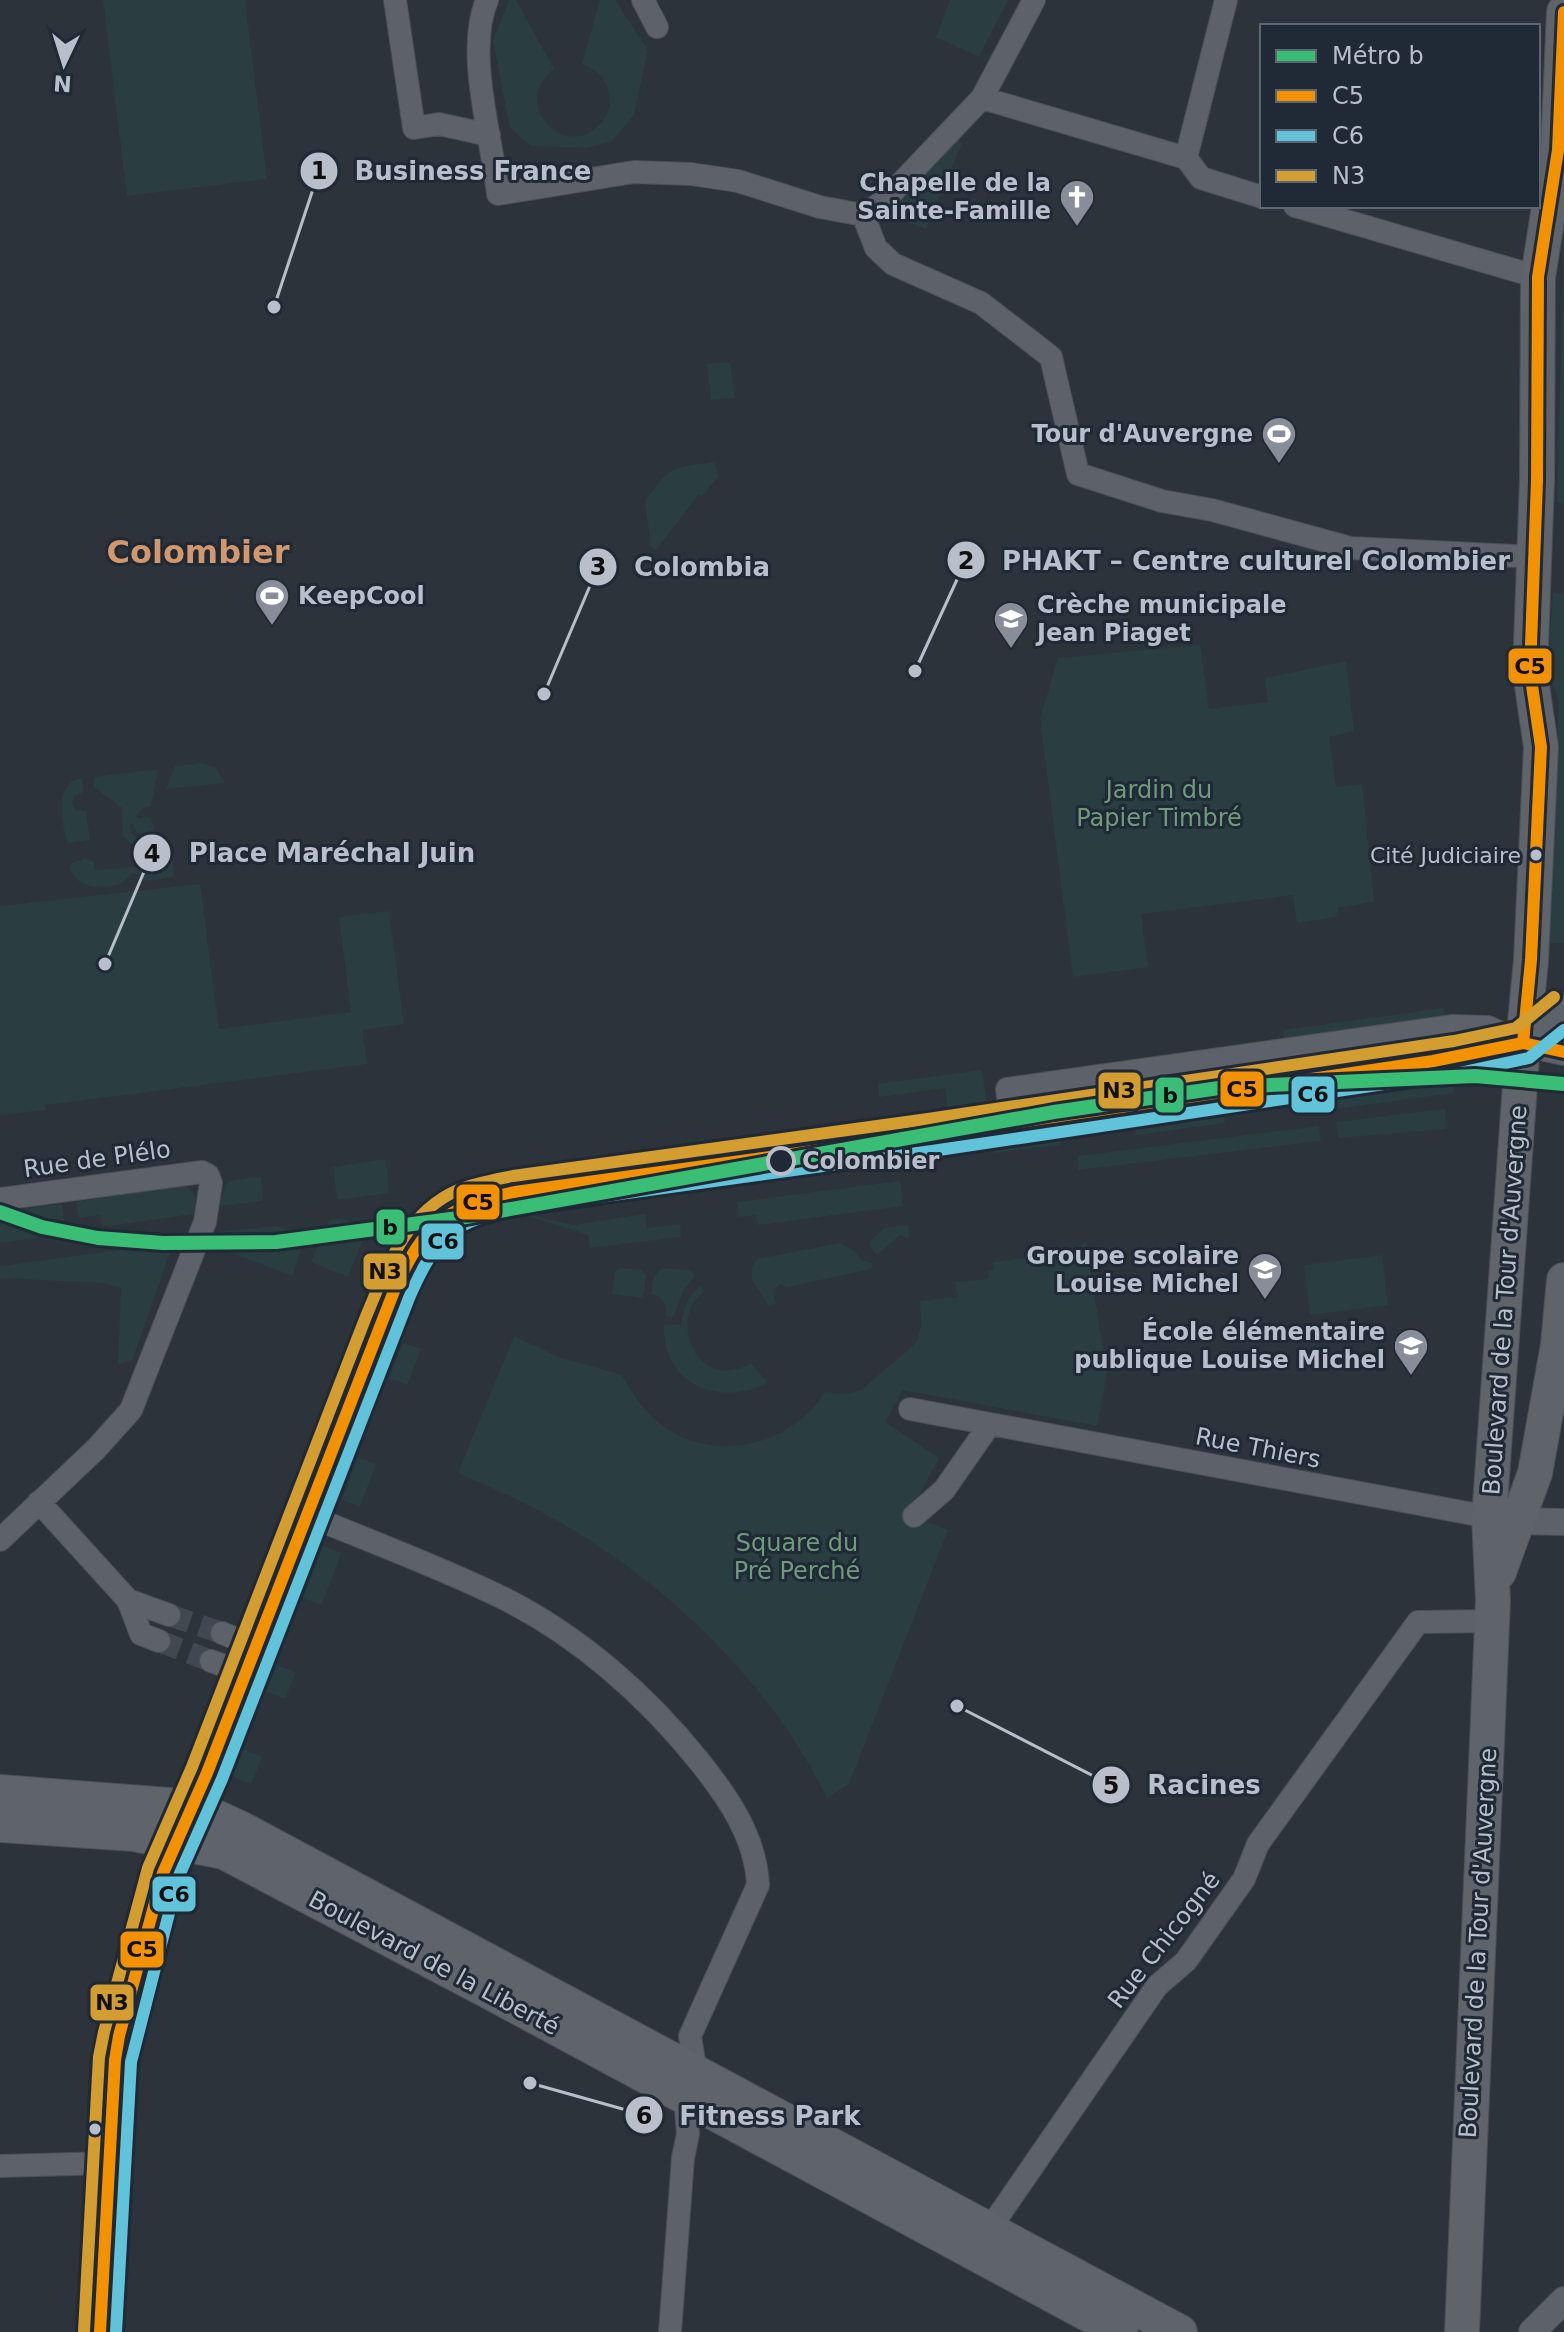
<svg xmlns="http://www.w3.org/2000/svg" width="1564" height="2332" font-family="'DejaVu Sans',sans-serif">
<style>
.green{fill:#2a3d41}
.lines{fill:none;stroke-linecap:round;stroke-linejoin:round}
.minor-tunnel{stroke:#424851;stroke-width:22;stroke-dasharray:22 11;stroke-linecap:butt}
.minor-casing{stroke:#4b4f55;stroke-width:24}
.tertiary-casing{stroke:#4b4f55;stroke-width:28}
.primary-casing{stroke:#4b4f58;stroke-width:36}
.minor{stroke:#5d6169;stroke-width:22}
.tertiary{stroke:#5d6169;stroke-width:26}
.primary{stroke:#5f636a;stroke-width:34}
.bus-1-casing{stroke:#202936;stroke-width:18}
.bus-2-casing{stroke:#202936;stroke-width:18}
.bus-3-casing{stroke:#202936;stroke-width:18}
.bus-1{stroke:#f39200;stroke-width:12}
.bus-2{stroke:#61c3d9;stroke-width:12}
.bus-3{stroke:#d39d2f;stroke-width:12}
.metro-1-casing{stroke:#202936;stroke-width:20}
.metro-1{stroke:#3abe75;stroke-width:14}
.bus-dot{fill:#b8bfcb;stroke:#202936;stroke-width:3}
.stop-dot{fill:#202936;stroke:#b8bfcb;stroke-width:4}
.labels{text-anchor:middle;stroke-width:6;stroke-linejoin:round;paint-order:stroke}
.bus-label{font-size:22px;fill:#b8bfcb;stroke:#202936;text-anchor:end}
.poi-label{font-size:24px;font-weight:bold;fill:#b8bfcb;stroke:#202936;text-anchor:end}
.park-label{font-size:24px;fill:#709b7a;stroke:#202936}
.street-label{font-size:24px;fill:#b8bfcb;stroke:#202936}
.stop-label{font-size:24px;font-weight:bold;fill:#b8bfcb;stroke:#202936;text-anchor:start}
.district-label{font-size:32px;font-weight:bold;fill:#d2986c;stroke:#202936}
.leader{fill:none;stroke:#b8bfcb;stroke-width:3}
.callout-dot{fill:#b8bfcb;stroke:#202936;stroke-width:3}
.mark-label{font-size:24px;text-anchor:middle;font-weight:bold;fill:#111}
.callout-label{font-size:26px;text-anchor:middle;font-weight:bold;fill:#b8bfcb;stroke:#202936;stroke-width:6;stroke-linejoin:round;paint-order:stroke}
.line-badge{stroke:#202936;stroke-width:3}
.pale-badge-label{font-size:22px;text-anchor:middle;font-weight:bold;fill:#111}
</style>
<rect width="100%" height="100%" fill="#2d333b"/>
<path class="green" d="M103 0H245L267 179 127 196Z
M509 0H516L554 69C508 105 566 162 600 124 607 116 611 106 609 95 607 79 597 70 582 64L600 0H615L648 50 634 115 611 142 587 148 531 146 510 128 493 41Z
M950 0H1008L979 57 936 37Z
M958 139 962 143 926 229 884 213Z
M1562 213H1564V504L1557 502 1563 281Z
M730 362 735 398 711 400 707 364Z
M715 462 718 477 702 496 699 494 656 550 651 547 645 501C671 465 672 468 715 462Z
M1553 594H1564V943H1548L1559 702 1548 669Z
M1200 645 1209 709 1268 702 1265 678 1346 661 1354 731 1329 737 1336 787 1362 784 1374 902 1338 908 1336 917 1297 923 1293 895 1141 914 1148 967 1073 977 1040 719 1058 658Z
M203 763 215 767 225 783 166 789 175 766Z
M158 769 151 806 143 808 135 816 140 819 146 816 150 818 155 828 152 833 143 835 134 830 133 824H130L131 833 140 841 135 848 123 836 122 808 94 787V777Z
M82 778 84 792 74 796 72 803 75 810 86 811 90 840 68 843C61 823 53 783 82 778Z
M85 858 94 862 95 870 144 866 148 872 155 873 163 869 164 860H173V877L145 881 141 875 133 873C127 876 125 882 120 884 101 889 77 889 70 868L71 864Z
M200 884 219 1029 351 1012 339 917 389 911 404 1024 362 1030 367 1064 45 1105V1110L0 1115V906Z
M1444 1008 1446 1022 1284 1043 1283 1030Z
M1442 1038 1444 1051 1221 1079V1068Z
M982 1070 988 1111 949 1116 945 1088 879 1097 878 1084Z
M1452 1079 1454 1093 1334 1109 1332 1093Z
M1222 1109 1225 1123 1136 1135 1134 1120Z
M1445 1109 1446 1129 1338 1138 1336 1122Z
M1319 1126 1321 1141 1078 1170V1156Z
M1059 1130 1061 1145 994 1153 992 1138Z
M386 1159 389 1193 337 1200 333 1167Z
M261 1177 263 1201 219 1206 228 1181Z
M900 1181 903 1206 758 1225 756 1215 739 1217 737 1202Z
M171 1186 188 1187C197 1197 197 1201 193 1214L102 1227 100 1215 79 1218 76 1202Z
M62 1204 66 1234 0 1243V1212Z
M520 1213 573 1225 645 1214 647 1228 680 1224 681 1237 590 1248 588 1235Z
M344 1219 368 1228 348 1277 311 1262 329 1220Z
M909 1225 908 1238 902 1235 899 1236 877 1255 870 1246 871 1241 884 1228Z
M276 1226 306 1234 293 1276 213 1246 219 1232Z
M1086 1242 1107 1374 1097 1426 903 1390 885 1422 939 1458 909 1514 948 1530 849 1784 827 1798C772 1686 674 1590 568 1527 532 1506 495 1489 458 1473L514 1336 559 1357 622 1375C633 1396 646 1414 666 1428 719 1464 792 1444 825 1392L846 1394 861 1390 908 1350 917 1341 921 1327 920 1301 958 1297 955 1282 988 1279 989 1271 994 1270 993 1262 1071 1253Z
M840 1243 855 1251 861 1260 873 1263 871 1269 788 1287 780 1284 773 1290 776 1304 769 1306 752 1280V1267L757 1259Z
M151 1246 170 1253 132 1361 118 1364 121 1288 102 1283 0 1278V1266Z
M1382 1255 1388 1305 1310 1315 1304 1265Z
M620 1268 641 1270 646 1276 643 1298 612 1294 615 1271Z
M662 1268 690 1270 695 1275 684 1290 673 1317 665 1315C667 1305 663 1296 651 1294L654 1276Z
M701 1286 704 1292C667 1316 696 1395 751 1363L767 1382 763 1385C714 1407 661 1381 664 1324L681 1325C684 1309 686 1296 701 1286Z
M403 1343 421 1349 407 1385 389 1378Z
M358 1457 376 1464 360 1507 342 1500Z
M323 1546 341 1553 322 1605 303 1598Z
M277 1665 296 1672 285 1699 266 1692Z
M244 1749 262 1757 251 1784 233 1776Z"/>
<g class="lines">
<path class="minor-tunnel" d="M169 1615 222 1633
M159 1641 211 1661"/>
<defs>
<path id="minor" d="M395 0 414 128 439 124 489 135
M487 0C465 52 492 138 498 194L634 172 691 174 738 181 820 207 863 215
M643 0 657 27
M982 98 1186 158 1201 178 1262 197
M1186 158 1226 0
M1295 206 1538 277
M863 215 876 248 893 264 981 303 1051 357 1078 474 1162 501 1212 510 1351 548 1534 557
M863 215 884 201 982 98 1034 0
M1011 1123 1007 1089 1453 1026 1488 1027 1523 1043
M0 1199 202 1172 208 1175 211 1183 205 1222 131 1410 96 1449 0 1540
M910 1409 1500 1519
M39 1502 128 1600 141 1634 159 1641
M307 1515C372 1542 440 1567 503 1598 579 1636 646 1695 699 1761 727 1796 756 1837 758 1885L690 2036 696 2074 685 2097 688 2134 683 2158 670 2332
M914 1516 944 1490 990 1424
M128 1600 169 1615
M222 1633 256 1647
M211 1661 245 1673
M0 2166 109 2163
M988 2231 1157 1986 1186 1961 1244 1879 1258 1844 1418 1622 1492 1621
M100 2332 115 2060 119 2036 163 1873 207 1773 380 1325C399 1282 415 1228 460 1207 477 1198 497 1196 515 1192L930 1135 1433 1061 1523 1043"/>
<path id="tertiary" d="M1523 1043 1564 1009
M1523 1043 1564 1052
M1517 1521 1564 1522
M1532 2332 1564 2300"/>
<path id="primary" d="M1499 1572 1535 1473 1558 1345 1564 1280
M0 1792 194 1807 240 1828 1180 2332
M0 1825 134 1834 224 1852 486 1990 1121 2332
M1462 2332 1493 1600 1489 1518 1523 1043 1531 960 1541 747 1530 672 1537 481 1538 277 1558 150 1564 12"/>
</defs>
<use href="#minor" class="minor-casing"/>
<use href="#tertiary" class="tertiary-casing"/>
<use href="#primary" class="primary-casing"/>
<use href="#minor" class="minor"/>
<use href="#tertiary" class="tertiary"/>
<use href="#primary" class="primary"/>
<defs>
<path id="bus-1" d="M1523 1043 1531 960 1541 747 1530 672 1537 481 1538 277 1558 150 1564 12
M100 2332 115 2060 119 2036 163 1873 207 1773 394 1291C424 1225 443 1207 515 1192L930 1135 1433 1061 1523 1043 1564 1052"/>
<path id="bus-2" d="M116 2332 131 2062 178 1878 222 1779 409 1298C436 1236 452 1222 518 1208L932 1151 1459 1073 1529 1058 1564 1030"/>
<path id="bus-3" d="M84 2331 99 2057 104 2032 148 1868 192 1767 365 1319C386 1269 405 1213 458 1190 476 1183 494 1180 513 1176L928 1119 1454 1041 1516 1028 1554 997"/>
</defs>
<use href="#bus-1" class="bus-1-casing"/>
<use href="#bus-2" class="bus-2-casing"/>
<use href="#bus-3" class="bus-3-casing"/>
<use href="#bus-1" class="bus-1"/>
<use href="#bus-2" class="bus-2"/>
<use href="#bus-3" class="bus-3"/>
<defs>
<path id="metro-1" d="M0 1212 42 1227 98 1238 163 1243 276 1242 466 1217 1054 1112 1226 1087 1475 1076 1564 1084"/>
</defs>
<use href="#metro-1" class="metro-1-casing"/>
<use href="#metro-1" class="metro-1"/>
</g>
<defs>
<symbol id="church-pin" viewBox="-11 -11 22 30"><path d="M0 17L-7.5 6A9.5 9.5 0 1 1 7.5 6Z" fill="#878e99" stroke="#202936"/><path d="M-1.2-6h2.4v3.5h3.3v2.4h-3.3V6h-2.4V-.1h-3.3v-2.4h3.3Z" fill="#fff"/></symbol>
<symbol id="stadium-pin" viewBox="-11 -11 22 30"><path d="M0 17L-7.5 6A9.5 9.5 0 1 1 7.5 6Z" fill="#878e99" stroke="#202936"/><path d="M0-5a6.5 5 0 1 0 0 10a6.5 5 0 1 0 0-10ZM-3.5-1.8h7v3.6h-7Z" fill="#fff"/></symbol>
<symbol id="school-pin" viewBox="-11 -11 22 30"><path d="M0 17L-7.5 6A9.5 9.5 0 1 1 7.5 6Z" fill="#878e99" stroke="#202936"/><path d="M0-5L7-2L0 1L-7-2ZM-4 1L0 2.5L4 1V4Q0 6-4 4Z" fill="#fff"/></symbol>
</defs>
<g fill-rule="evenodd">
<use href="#church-pin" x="1057" y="177" width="40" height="54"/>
<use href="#stadium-pin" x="1259" y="414" width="40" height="54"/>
<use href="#stadium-pin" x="252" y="576" width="40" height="54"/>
<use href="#school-pin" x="991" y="599" width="40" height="54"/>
<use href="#school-pin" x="1245" y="1250" width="40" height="54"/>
<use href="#school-pin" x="1391" y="1326" width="40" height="54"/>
</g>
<g class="bus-dot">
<circle cx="1536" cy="855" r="7"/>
<circle cx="95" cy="2129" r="7"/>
</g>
<circle class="stop-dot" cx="781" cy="1161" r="13"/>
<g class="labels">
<g class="bus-label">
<text x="1521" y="863">Cité Judiciaire</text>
</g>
<g class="poi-label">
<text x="1051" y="191">Chapelle de la<tspan x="1051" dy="28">Sainte-Famille</tspan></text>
<text x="1253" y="442">Tour d'Auvergne</text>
<text x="298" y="604" text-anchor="start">KeepCool</text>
<text x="1037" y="613" text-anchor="start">Crèche municipale<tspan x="1037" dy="28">Jean Piaget</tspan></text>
<text x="1239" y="1264">Groupe scolaire<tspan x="1239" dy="28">Louise Michel</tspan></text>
<text x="1385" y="1340">École élémentaire<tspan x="1385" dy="28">publique Louise Michel</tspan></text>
</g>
<g class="park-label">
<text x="1159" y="798">Jardin du<tspan x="1159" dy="28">Papier Timbré</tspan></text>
<text x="797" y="1551">Square du<tspan x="797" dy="28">Pré Perché</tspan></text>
</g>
<g class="street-label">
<text transform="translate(97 1159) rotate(-8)" y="8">Rue de Plélo</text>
<text transform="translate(1505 1300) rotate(-86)" y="8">Boulevard de la Tour d'Auvergne</text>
<text transform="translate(1258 1448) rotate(11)" y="8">Rue Thiers</text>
<text transform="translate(1164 1940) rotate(-52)" y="8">Rue Chicogné</text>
<text transform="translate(1478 1943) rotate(-87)" y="8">Boulevard de la Tour d'Auvergne</text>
<text transform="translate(434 1963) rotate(28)" y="8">Boulevard de la Liberté</text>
</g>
<g class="stop-label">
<text x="802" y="1169">Colombier</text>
</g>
<g class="district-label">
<text x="198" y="563">Colombier</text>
</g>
</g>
<path class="leader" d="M274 307L319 171M915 671L966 560M544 694L598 567M105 964L152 853M957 1706L1111 1785M530 2083L644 2115"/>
<g class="callout-dot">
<circle cx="274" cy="307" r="8"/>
<circle cx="915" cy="671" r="8"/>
<circle cx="544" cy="694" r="8"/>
<circle cx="105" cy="964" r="8"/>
<circle cx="957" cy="1706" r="8"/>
<circle cx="530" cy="2083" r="8"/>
<circle cx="319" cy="171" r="20"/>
<circle cx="966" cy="560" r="20"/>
<circle cx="598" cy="567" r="20"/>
<circle cx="152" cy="853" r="20"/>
<circle cx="1111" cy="1785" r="20"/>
<circle cx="644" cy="2115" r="20"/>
</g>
<g class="mark-label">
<text x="319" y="179">1</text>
<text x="966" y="569">2</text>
<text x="598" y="575">3</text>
<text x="152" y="862">4</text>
<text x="1111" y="1794">5</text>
<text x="644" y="2124">6</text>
</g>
<g class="callout-label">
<text x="473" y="180">Business France</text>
<text x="1256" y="570">PHAKT – Centre culturel Colombier</text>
<text x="702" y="576">Colombia</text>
<text x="332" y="862">Place Maréchal Juin</text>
<text x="1204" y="1794">Racines</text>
<text x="770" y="2125">Fitness Park</text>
</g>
<g class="line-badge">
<rect x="1507" y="647" width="46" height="38" rx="8" fill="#f39200"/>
<rect x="1219" y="1070" width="46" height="38" rx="8" fill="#f39200"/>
<rect x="1097" y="1071" width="45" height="39" rx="8" fill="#d39d2f"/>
<rect x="1290" y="1075" width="46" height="39" rx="8" fill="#61c3d9"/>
<rect x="1154" y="1076" width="31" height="38" rx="8" fill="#3abe75"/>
<rect x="455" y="1183" width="46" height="38" rx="8" fill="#f39200"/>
<rect x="375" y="1208" width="31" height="38" rx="8" fill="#3abe75"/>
<rect x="420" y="1222" width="45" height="39" rx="8" fill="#61c3d9"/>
<rect x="362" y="1252" width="46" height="39" rx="8" fill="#d39d2f"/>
<rect x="151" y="1875" width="46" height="38" rx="8" fill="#61c3d9"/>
<rect x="119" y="1930" width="46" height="39" rx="8" fill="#f39200"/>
<rect x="89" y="1983" width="46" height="39" rx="8" fill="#d39d2f"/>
</g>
<g class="pale-badge-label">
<text x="1530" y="674">C5</text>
<text x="1242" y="1097">C5</text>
<text x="1119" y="1098">N3</text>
<text x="1313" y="1102">C6</text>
<text x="1170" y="1103">b</text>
<text x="478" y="1210">C5</text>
<text x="390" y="1235">b</text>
<text x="443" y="1249">C6</text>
<text x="385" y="1279">N3</text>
<text x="174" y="1902">C6</text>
<text x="142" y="1957">C5</text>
<text x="112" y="2010">N3</text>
</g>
<rect x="1260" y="24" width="280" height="184" fill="#202936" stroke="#5d6572" stroke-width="2"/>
<rect x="1276" y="50" width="40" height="12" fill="#3abe75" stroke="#5d6572" stroke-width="2"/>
<text x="1332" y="64" font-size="24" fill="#b8bfcb">Métro b</text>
<rect x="1276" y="90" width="40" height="12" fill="#f39200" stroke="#5d6572" stroke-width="2"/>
<text x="1332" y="104" font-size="24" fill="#b8bfcb">C5</text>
<rect x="1276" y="130" width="40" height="12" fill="#61c3d9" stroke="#5d6572" stroke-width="2"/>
<text x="1332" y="144" font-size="24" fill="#b8bfcb">C6</text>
<rect x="1276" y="170" width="40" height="12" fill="#d39d2f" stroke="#5d6572" stroke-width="2"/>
<text x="1332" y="184" font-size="24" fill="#b8bfcb">N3</text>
<g transform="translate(64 64) rotate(184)" stroke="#202936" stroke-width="6" paint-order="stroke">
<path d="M0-6L14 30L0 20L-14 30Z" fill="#b8bfcb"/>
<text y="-12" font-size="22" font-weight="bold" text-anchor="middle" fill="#b8bfcb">N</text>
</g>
</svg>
